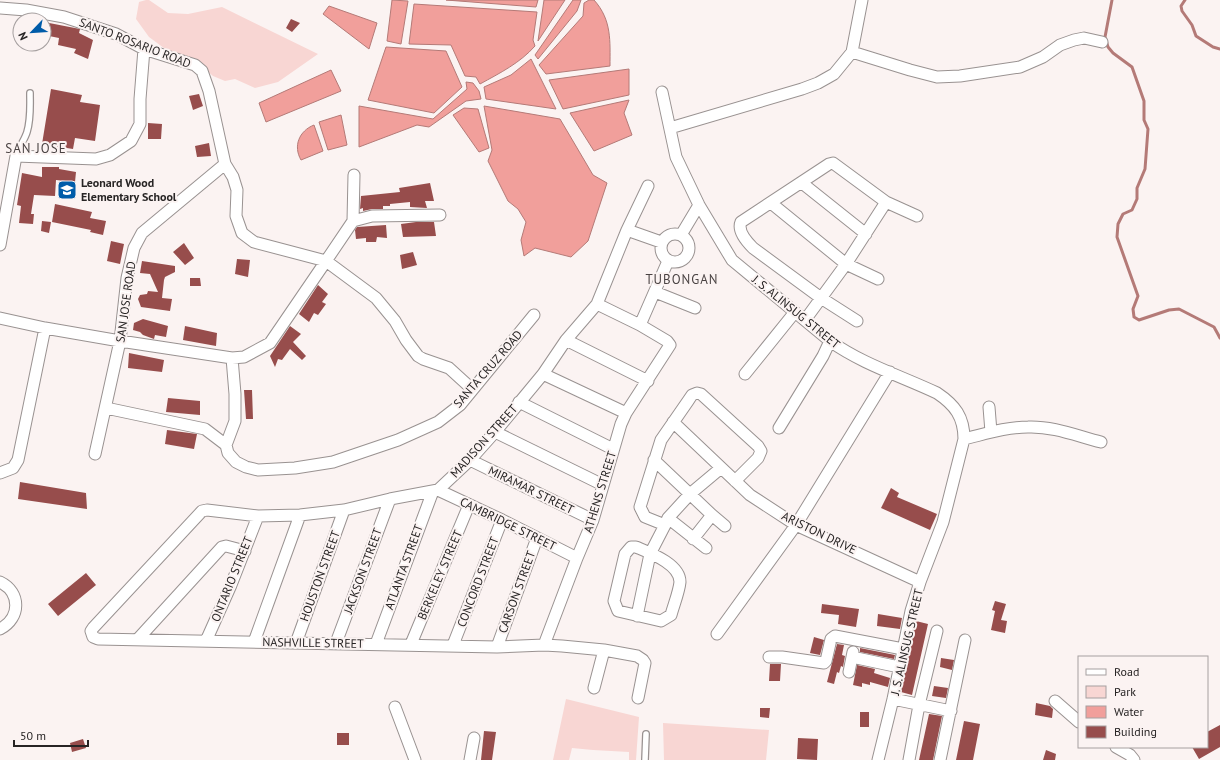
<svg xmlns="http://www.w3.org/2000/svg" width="1220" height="760" font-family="'PT Sans',sans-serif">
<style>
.green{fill:#f8d6d3}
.water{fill:#f19f9b;stroke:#b47a77}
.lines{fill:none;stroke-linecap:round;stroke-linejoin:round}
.stream{stroke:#b47a77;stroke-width:3}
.building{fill:#974d4c}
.lane-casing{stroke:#999291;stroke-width:8}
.street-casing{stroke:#999291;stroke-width:13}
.lane{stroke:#fff;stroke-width:5.5}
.street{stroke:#fff;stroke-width:11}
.labels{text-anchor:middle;stroke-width:4;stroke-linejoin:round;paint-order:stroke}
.street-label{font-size:12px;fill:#272424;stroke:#fbf3f2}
.poi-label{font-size:12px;font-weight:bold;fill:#272424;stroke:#fbf3f2;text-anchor:start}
.neighbourhood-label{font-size:13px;letter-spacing:1px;fill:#494242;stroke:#fbf3f2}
</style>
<rect width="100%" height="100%" fill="#fbf3f2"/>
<path class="green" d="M146 0H149L168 13 188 14 222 7 318 54 278 82 255 88 235 79 225 81 213 76 193 59 172 54 149 37 136 19 139 2Z
M566 699 639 717 636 760H629V752L593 750 572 748 569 760H553Z
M663 723 769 730 766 760H664Z"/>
<path class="water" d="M392 0 408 1 401 44 387 41Z
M446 0H538L536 7Z
M544 0H565L538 41Z
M573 0H581L577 11 538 59 535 55Z
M589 0H594C612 20 610 41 610 66L546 74 539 65 583 16 584 3Z
M414 4 537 12 533 40 535 46C520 63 500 73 480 84L476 77 465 76 451 45 409 44Z
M329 6 377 23 369 49 323 14Z
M386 47 446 51 462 87 434 113 368 100Z
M531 59 556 109 486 99 484 87 511 75Z
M629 69V95L563 109 549 80Z
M331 70 341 91 266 122 259 103Z
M466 82 473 83 479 91 481 99 466 101 429 127 417 125 359 147V106L433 119 467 89Z
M629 100 624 113 632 135 594 151 570 113Z
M484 106 560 119 593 175 607 183 588 241 571 257 535 248 524 256 521 240 526 222 518 209 508 201 488 161 492 150Z
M464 108 478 109 489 148 479 152 453 115Z
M341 115 347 145 328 150 319 122Z
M314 125 323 151 301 160C293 146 299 131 314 125Z"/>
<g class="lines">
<path class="stream" d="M1112 0 1105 37 1108 47 1113 53 1132 67 1144 101V120L1148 129 1145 169 1137 188V199L1132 210 1123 214 1118 224 1117 237 1138 296 1133 309 1134 317 1139 320 1169 310 1179 309 1214 327 1220 338
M1185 0 1181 6 1182 11 1192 25 1196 36 1213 47 1220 49"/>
</g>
<path class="building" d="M291 19 300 23 292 32 286 28Z
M44 22 80 29 79 33 93 40 88 59 74 53 76 49 58 45 59 38 44 35Z
M51 89 82 95 80 102 100 105 95 141 75 138 73 149 42 144Z
M199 94 203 106 193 110 189 96Z
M148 123 162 124 161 139H148Z
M209 143 211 156 197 157 195 146Z
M42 167H59V169L76 172 75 182 56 180 55 196 34 195 31 214H34L33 224 19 223 21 206 17 205 22 173 42 177Z
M430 183 434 201H425L427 208 410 207V202L390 204V206H383V209H372L363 211V208L360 209 361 196 400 192 399 188Z
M55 204 92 212 90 218 106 221 103 235 90 232 91 230 52 222Z
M42 221 51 222 49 233 41 231Z
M416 222H434L436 236 403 237 401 224Z
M386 225 387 238 377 237 376 242H366V238L356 239 355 230 357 227Z
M111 241 124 244 120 264 107 261Z
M184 243 194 258 185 265 173 252Z
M413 252 417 265 402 269 400 255Z
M237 259 250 260 248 277 235 274Z
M142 261 175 266V272L165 277 164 280 162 298 172 299 170 311 141 307 138 299 140 295 147 294 148 291 158 292 150 274 140 273Z
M190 278H200L201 286H190Z
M318 285 328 294 322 302 326 304 318 315 314 313 309 322 299 314Z
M143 319 168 326 166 337 155 335 154 339 143 335 140 332 133 330 134 323Z
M185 326 217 333 216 346 183 340Z
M290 326 301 334 293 342 306 356 302 360 290 349 282 360 278 359 275 367 270 356Z
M129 353 164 360 162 372 128 368Z
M244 390H252L253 419H246Z
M168 398 200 401V415L166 412Z
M167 430 197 434 194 449 165 444Z
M20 482 86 493 87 509 18 499Z
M891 488 899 493 897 497 937 514 930 530 881 508Z
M86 573 96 585 58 616 48 604Z
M995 601 1006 604 1001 620 1007 621 1005 633 991 630 995 611 992 610Z
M822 604 859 609 856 627 838 624 839 615 821 613Z
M878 614 902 618 900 629 877 626Z
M916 621 928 624 912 695 901 692Z
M814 637 824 640 820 655 810 653Z
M837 644 844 645 842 655 845 656 843 667 841 666 839 673 837 672 834 684 827 682Z
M860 648 895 655 894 659 860 652Z
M941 658 954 660 952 670 940 667Z
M770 664H781L780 681H769Z
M857 665 875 669 874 673 890 678 888 687 870 682V685L862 683V687L853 685Z
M934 686 948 688 946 698 932 696Z
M1036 703 1050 706 1053 709 1052 718 1035 715Z
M760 708H770L769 718 760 717Z
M860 712H869V727H860Z
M929 714 942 716 933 760H919Z
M964 721 980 724 973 760H956Z
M1220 725V747L1199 759 1192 747H1207V732Z
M484 731 496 732 492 760H481Z
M337 733H349V745H337Z
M798 738 818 739 817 760 797 759Z
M83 739 86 748 72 752 70 743Z
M1046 750 1056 754 1055 760H1043Z"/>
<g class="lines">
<defs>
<path id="lane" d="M16 156C19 147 25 139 27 132 31 119 30 106 30 93
M645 760 646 734"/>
<path id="street" d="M0 8 26 10 64 17 116 34 144 49 195 65 202 71 209 91 225 164 233 177 237 190 236 216 242 233 254 242 326 261 376 298 395 321 406 340 418 356 423 359 449 368 472 389
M852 52 910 70 937 77 960 76 1020 67 1043 57 1060 45 1074 40 1084 38 1102 42
M662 92 676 157 699 205 732 260 830 341C862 364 901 376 937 393 955 405 964 417 964 439L943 522 920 582 911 611 893 699 878 760
M670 128 802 89 818 83 834 74 852 52 862 0
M802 183 866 234
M771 203 846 264 878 279
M353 221 372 216 440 215
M627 230 661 242
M661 248a14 14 0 1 1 28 0a14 14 0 1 1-28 0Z
M681 235 699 205
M0 245 16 156 96 159 110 155 131 141 140 124V99L144 49
M655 292 695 308
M0 318 45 328 120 341 232 358 244 357 270 343 326 261 353 221 354 175
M805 320 846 264 886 202
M857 321 821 298 753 248C747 242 737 231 741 222L829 164 833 163 886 202 917 216
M640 325 668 261
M566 340 648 381
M543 374 626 413
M745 374 795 312
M519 402 613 449
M989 407 991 432
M106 408 205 429 226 445 228 453 236 462 246 467 258 470 295 468 333 462 398 440 438 422 460 405 534 315
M673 422 750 495 796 525 920 582
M779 428 823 356 830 341
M495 432 603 485
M964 439C985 434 1006 427 1028 427 1053 426 1077 436 1101 442
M226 445 235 421V394L232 358
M95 454 120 341 127 278 134 248 142 233 225 164
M470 460 593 520
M654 460 712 515 725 526
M0 473 13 468 18 460 45 328
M438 490 502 520 577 558
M668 518 706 548
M665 525 645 517 640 507 661 440 688 401 692 395 697 393 701 394 758 446 761 451 758 458 735 481
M693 539 712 515
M631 547H636C650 553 680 564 680 582 679 592 674 604 671 615L661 621 618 611 614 601 625 554Z
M0 582C21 592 21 618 0 629
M637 616 650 554 665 525 668 518 690 494 721 468
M717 634 796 525 890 372
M137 640 222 547 226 546 245 551
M206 641 231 585 258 516
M254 642 300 515
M296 643 344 510
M336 643 390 499
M376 644 433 491
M411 644 469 505
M453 645 502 520
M544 645 577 558 593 520 621 424 626 413 670 345 667 341 640 325 597 304
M497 647 537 538
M769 657H782L824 663 826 661 831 639 835 636 903 649
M852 657 899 667
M849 672 853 652
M594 688 604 650
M638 698 645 663 643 660 637 656 604 650 562 646 544 645 497 647 98 639 93 637 91 631 93 628 202 511 207 510 258 516 300 515 344 510 390 499 438 490 470 460 495 432 543 374 566 340 597 304 627 230 648 186
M893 699 951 711
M1055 701 1079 722
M395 707 415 760
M1116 747 1130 755 1134 760
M470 760 474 738
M909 760 919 705 937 631
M940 760 965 640"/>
</defs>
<use href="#lane" class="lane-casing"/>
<use href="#street" class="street-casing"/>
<use href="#lane" class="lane"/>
<use href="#street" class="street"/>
</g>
<defs>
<symbol id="school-square" viewBox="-11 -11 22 22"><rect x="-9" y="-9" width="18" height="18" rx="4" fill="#005ca9" stroke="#fbf3f2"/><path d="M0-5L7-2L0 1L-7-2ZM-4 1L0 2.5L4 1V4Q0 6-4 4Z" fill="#fff"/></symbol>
</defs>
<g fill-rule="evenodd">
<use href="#school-square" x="56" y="179" width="22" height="22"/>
</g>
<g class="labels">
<g class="street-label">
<text transform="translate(135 43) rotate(21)" y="4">SANTO ROSARIO ROAD</text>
<text transform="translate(126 302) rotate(-82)" y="4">SAN JOSE ROAD</text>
<text transform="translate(796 312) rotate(39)" y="4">J. S. ALINSUG STREET</text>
<text transform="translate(488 369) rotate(-49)" y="4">SANTA CRUZ ROAD</text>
<text transform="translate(484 441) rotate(-48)" y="4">MADISON STREET</text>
<text transform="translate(531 490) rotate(26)" y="4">MIRAMAR STREET</text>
<text transform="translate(600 492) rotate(-73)" y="4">ATHENS STREET</text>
<text transform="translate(508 524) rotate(26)" y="4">CAMBRIDGE STREET</text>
<text transform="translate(819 533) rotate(26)" y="4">ARISTON DRIVE</text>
<text transform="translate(404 567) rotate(-70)" y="4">ATLANTA STREET</text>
<text transform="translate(363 571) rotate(-70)" y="4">JACKSON STREET</text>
<text transform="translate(440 575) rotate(-67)" y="4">BERKELEY STREET</text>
<text transform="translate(320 576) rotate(-70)" y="4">HOUSTON STREET</text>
<text transform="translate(232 579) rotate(-68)" y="4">ONTARIO STREET</text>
<text transform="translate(478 582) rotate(-69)" y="4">CONCORD STREET</text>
<text transform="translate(517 592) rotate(-70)" y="4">CARSON STREET</text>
<text transform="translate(907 642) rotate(-77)" y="4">J. S. ALINSUG STREET</text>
<text transform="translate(313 643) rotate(1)" y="4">NASHVILLE STREET</text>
</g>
<g class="poi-label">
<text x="81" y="187">Leonard Wood<tspan x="81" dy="14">Elementary School</tspan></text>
</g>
<g class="neighbourhood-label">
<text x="36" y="153">SAN JOSE</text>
<text x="682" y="284">TUBONGAN</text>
</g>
</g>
<rect x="1078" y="656" width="130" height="92" fill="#fbf3f2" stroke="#a6a0a0"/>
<rect x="1086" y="669" width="20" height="6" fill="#ffffff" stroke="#a6a0a0"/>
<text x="1114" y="676" font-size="12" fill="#272424">Road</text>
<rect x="1086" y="686" width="20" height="12" fill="#f8d6d3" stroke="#a6a0a0"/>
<text x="1114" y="696" font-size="12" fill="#272424">Park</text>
<rect x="1086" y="706" width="20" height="12" fill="#f19f9b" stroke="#a6a0a0"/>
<text x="1114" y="716" font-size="12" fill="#272424">Water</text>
<rect x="1086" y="726" width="20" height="12" fill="#974d4c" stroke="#a6a0a0"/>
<text x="1114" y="736" font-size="12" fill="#272424">Building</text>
<g transform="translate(32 32) rotate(245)"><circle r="19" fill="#fbf3f2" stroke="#a6a0a0"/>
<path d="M0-3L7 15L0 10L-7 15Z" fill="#005ca9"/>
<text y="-6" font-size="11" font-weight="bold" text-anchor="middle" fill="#272424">N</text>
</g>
<path d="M14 740v6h74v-6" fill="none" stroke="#272424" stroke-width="2"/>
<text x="20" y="740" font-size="12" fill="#272424" stroke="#fbf3f2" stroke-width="3" paint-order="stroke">50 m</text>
</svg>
